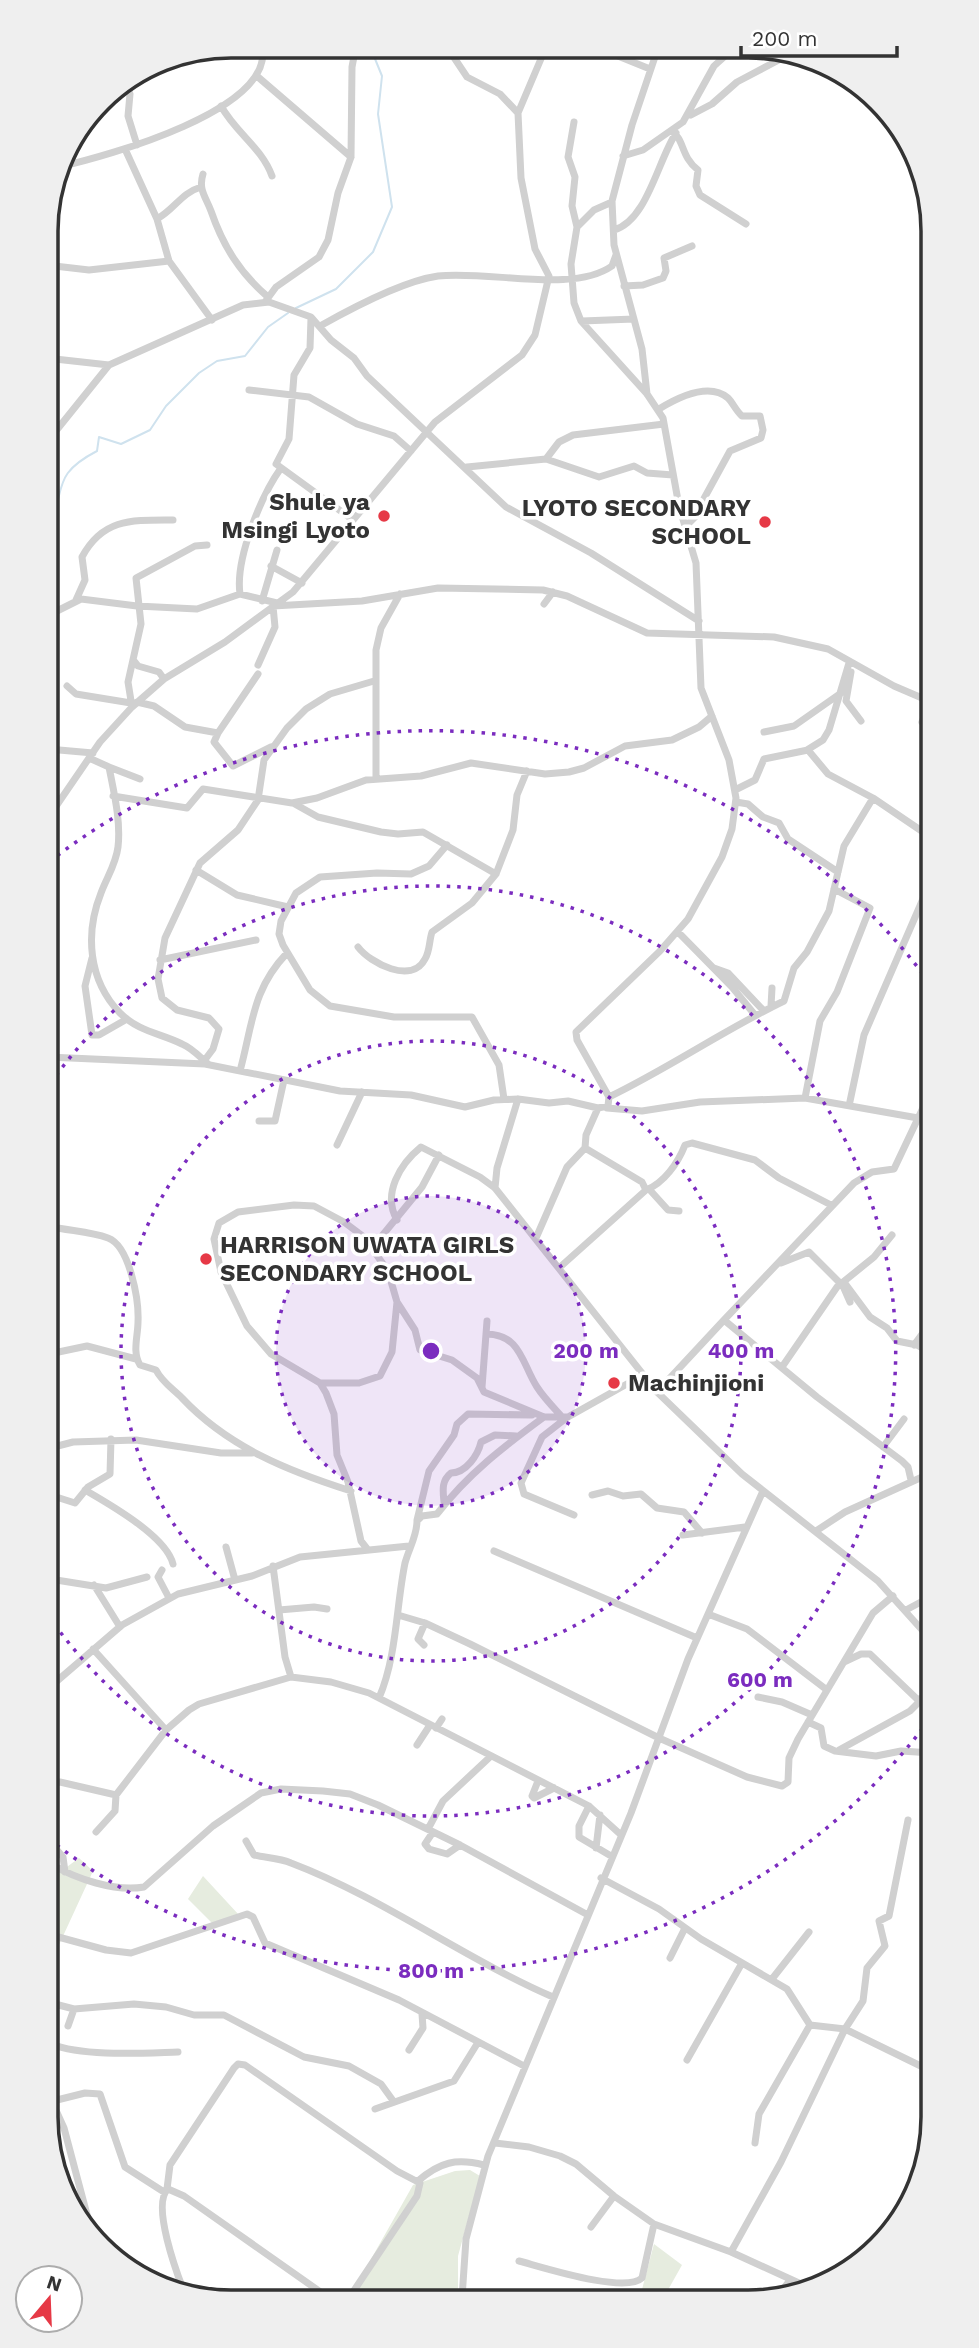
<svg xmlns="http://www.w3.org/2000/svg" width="979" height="2348" font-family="'Work Sans',sans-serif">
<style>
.green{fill:#e6ecdf}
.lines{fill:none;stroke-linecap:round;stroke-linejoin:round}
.stream{stroke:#cfe2ee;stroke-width:2}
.minor{stroke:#d0d0d0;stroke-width:7}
.ring{fill:none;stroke:#7b2cbf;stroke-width:3.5;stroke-dasharray:3.5 7}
.poi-dot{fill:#e63946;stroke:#fff;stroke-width:2.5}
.labels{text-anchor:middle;stroke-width:7;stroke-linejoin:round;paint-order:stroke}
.poi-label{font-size:24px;font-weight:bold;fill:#333;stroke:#fff;text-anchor:end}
.rim{fill:none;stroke:#333;stroke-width:3.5}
.centre{fill:#7b2cbf;stroke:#fff;stroke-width:3.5}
.ring-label{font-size:21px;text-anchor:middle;font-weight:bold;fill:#7b2cbf;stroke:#fff;stroke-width:7;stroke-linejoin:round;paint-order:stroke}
</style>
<rect width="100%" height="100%" fill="#fff"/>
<path class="green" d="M79 1858 93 1871 58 1947 51 1946V1889L56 1875Z
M203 1876 239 1915 212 1923 188 1899Z
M470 2170 480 2176 458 2256V2298H349L413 2185 455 2171Z
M654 2244 682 2265 664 2297H640Z"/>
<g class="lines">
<path class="stream" d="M296 308 336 289 373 252 392 207 378 114 382 76 371 49 378 46
M47 529C68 490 49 476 97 451L99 437 121 444 150 430 166 406 199 373 217 361 245 356 268 327 288 313"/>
<path class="minor" d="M608 48 613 54 650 69
M258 77 351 157
M125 81 130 94 128 116 137 145
M221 106C236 133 262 148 272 176
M518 113 546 47
M691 115 712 104 737 82 792 53
M574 122 568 157 575 177 572 206 577 227
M671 131C685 139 680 156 698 170L696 186 700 195 746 224
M125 149 157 219 169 261
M623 156 643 150 683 122 714 66 733 49
M59 167C107 156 276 110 262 46
M203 174C198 190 206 197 211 211 223 246 240 273 268 297
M157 219C175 209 181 193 201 187
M614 230C647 221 658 160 676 133
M46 265 89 270 169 261 212 320
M624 286 643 285 663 278 666 271 664 258 692 246
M265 302 276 287 319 257 328 240 338 193 351 157 352 67 356 46
M311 318 310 348 294 375 289 439 276 464 353 520
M582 321 634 319
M320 326C352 308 403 281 438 276 489 270 572 294 612 266L616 255
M46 358 109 365 243 305 269 302 311 317 331 340 354 358 367 376 506 507 591 553 699 621
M249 390 309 397 357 424 394 436 411 451
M647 394 642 349 614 245 612 201 632 125 658 48
M659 409C677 398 709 382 728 398 733 403 736 411 742 416H760L763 430 761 438 730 451 701 504
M47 442 109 365
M546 459 599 477 634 466 647 473 673 475
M467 467 546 459 559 442 573 435 664 424
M686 526 704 508
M271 566 302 583
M240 594C235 559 261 496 281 468
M76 600 85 580 82 557C103 518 132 520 173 520
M262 601 277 550
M544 604 553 592
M47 616 81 599 137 606 197 609 240 594 277 603
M134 661 138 666 159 672 164 679
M258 665 275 627 273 606 362 601 438 588 543 590 567 596 647 633 774 637 828 649 894 686 929 701
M851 672 846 701 861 721
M67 686 76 694 131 703
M921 698 929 683
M137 702 154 706 185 727 218 733 258 674
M132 707 128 682 141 624 136 578 195 546 207 545
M922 722 929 706
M764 732 794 726 841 693
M218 733 214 742 233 766 271 747
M48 749 93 753
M807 750 823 740 829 730 849 663
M89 758 109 767C114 793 121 821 118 847 116 864 107 877 101 893 85 933 88 980 120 1013 139 1032 160 1033 182 1044 192 1048 200 1057 208 1064
M109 767 140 779
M376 779V650L381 628 400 594
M735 790 755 780 764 759 808 750 828 774 873 798 929 836
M113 796 187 808 203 789 292 803 317 798 366 780 421 776 471 763 545 774 569 772 584 768 625 746 672 740 699 727 712 716
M736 802 748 804 763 817 779 823 788 839 838 872
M293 803 318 817 381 832 398 834 423 832 496 874 513 830 517 795 527 771
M48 818 100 742 132 707 164 679 225 642 293 592 435 422 522 355 535 335 549 276 535 249 521 178 518 113 500 94 467 77 447 47
M447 845 429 866 411 874 377 873 320 877 296 893 281 921 279 934 283 945 310 990 330 1006 394 1017H472L499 1065 504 1099
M196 870 237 895 288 907
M678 932 732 987 755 1015
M358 947C370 963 412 985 425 959 430 951 429 941 432 932L472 903 496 874
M92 958 85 986 92 1035H99L127 1019
M160 960 256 940
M714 968 728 973 763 1010
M771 1006 772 988
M48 1057 205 1064 340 1091 411 1095 465 1107 494 1100 518 1099 549 1103 568 1101 598 1108 608 1106 609 1097 577 1040 576 1032 660 951 688 919 722 857 732 829 736 798 729 760 701 688 696 563 679 506 663 418 647 394 581 321 574 303 571 264 577 227 594 210 612 202
M204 1061 213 1049 219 1029 209 1018 177 1010 162 998 158 979 165 938 200 863 238 830 258 800 264 760 287 728 306 709 330 694 374 681
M240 1071C253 1023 252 990 287 953
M48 1076 52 1057
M609 1097C669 1068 724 1030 784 1001L794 968 807 952 829 911 844 846 873 798
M805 1098 820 1021 837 992 870 908 834 889
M849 1106 864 1035 929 885
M607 1108 642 1111 700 1102 805 1098 918 1118
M259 1121H275L284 1080
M337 1145 362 1092
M495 1188 497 1168 518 1099
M649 1189 668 1210 679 1211
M646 1190C664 1183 678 1163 685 1145L692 1143 755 1160 779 1178 831 1205
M397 1220C382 1194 400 1164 421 1147L480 1177 495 1188 657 1392 742 1474 878 1581 932 1641
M49 1226C68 1231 89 1231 108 1238 130 1246 139 1301 138 1322 138 1336 132 1352 140 1365L156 1370C162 1382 172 1388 182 1398 228 1447 288 1471 351 1491
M536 1238 567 1167 585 1148 586 1135 598 1108
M372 1248 422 1187 439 1155
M781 1263 809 1252 843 1286 850 1302
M559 1268 646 1190 642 1182 585 1148
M844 1282 870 1317 887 1328 897 1341 917 1345 931 1353
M724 1320 854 1183 872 1172 894 1169 930 1093
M486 1334C521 1334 522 1364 537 1387 544 1398 554 1408 563 1418
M914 1345 931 1322
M49 1354 87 1346 136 1359
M782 1367 837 1287 874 1257 892 1235
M320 1383H359L380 1376 392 1352 397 1302
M482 1387 487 1321
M657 1392 724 1320 817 1397 902 1461 908 1467 911 1480
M565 1419 542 1437 521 1483 524 1494 574 1515
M883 1447 904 1419
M50 1448 73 1442 136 1440 221 1453H252
M85 1490C109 1504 166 1536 173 1564
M50 1495 75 1503 88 1487 110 1474 111 1439
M592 1495 608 1491 623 1496 641 1494 657 1508 684 1512 702 1533
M444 1502C443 1491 441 1481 451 1473 466 1473 478 1455 481 1442L495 1435 516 1436
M417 1520 429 1471 454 1435 457 1424 468 1414 532 1415
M816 1531 845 1512 931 1473
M683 1535 745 1527
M226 1547 235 1580
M368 1550 361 1541 348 1482 337 1455 334 1414 326 1393 320 1383 271 1354 247 1326 221 1272 214 1239 219 1223 238 1212 294 1205 314 1206 344 1222 364 1237 388 1271 397 1302 415 1330 420 1350 452 1360 477 1378 484 1392 544 1417H568L643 1375
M494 1551 697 1638
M273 1566 285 1657 291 1677
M162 1570 158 1577 169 1598
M50 1579 106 1588 147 1577
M94 1585 120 1627
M279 1610 314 1607 327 1609
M906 1610 932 1596
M708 1614 747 1629 827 1690
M398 1615 425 1623 470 1644 659 1738 747 1777 782 1786 788 1782 789 1758 798 1739 873 1613 893 1596
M424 1645 418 1639 425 1623
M93 1649 166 1730
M844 1662 861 1654H870L917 1699 932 1698
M50 1687 122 1625 178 1594 252 1576 300 1557 409 1546
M758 1697 782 1702 812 1715
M379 1698C397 1656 396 1607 405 1563 409 1548 417 1536 417 1521L422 1516 437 1514C469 1473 502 1448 544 1417
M808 1722 821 1728 824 1746 835 1751 876 1756 901 1751 932 1753
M436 1728 442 1719
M417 1745 430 1725
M839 1750 910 1711 921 1700
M538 1781 532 1796 534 1798 554 1788
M51 1784 60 1782 116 1795 166 1730 189 1710 199 1704 291 1677 331 1682 369 1693 589 1806 620 1834
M589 1806 579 1826V1837L611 1856
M428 1829 443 1801 491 1756
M96 1832 115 1811 116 1795
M433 1832 425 1844 429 1849 447 1854 460 1845
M246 1841 254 1855C266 1858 279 1858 291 1863 383 1898 463 1958 553 1997
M51 1843 63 1857 65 1872
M596 1848 600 1815
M51 1864C76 1879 115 1892 144 1887L213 1826 261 1793 281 1789 323 1791 350 1794 378 1805 460 1845 588 1915
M601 1878 659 1909 701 1939 787 1989 810 2025 845 2029 933 2072
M51 1935 106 1950 131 1953 247 1914 253 1917 265 1943 399 2000 524 2066
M670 1958 685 1928
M772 1979 809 1932
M51 2003 74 2009 134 2004 166 2007 194 2015H224L304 2057 349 2066 381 2084 394 2102
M68 2026 74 2009
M51 2044C84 2057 143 2053 178 2052
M409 2050 423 2028 422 2014
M687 2060 742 1963
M375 2109 454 2081 477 2044
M495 2143 529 2147 560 2156 576 2164 614 2196 654 2224 731 2252 812 2289
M755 2143 759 2114 810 2025
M418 2181C440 2162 456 2158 484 2165
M167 2189 170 2165 234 2068 238 2064 245 2065 397 2171 420 2183 417 2196 349 2298
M90 2226 64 2128 54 2106 57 2100 85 2093 100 2094 125 2167 164 2192
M591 2227 614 2196
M731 2252 781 2162 845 2029 863 2001 867 1968 885 1946 879 1921 889 1916 908 1820
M519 2261C542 2267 625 2294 642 2278L654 2224
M185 2294C177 2274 151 2204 168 2189L184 2196 329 2298
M778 2296 790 2280
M462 2298 466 2239 488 2156 631 1813 688 1659 763 1491"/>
</g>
<circle cx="431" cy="1351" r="155" fill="#7b2cbf" fill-opacity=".12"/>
<g class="ring">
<circle cx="431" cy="1351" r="155"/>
<circle cx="431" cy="1351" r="310"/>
<path d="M50 1084A465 465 0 1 1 50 1618"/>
<path d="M929 1720A620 620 0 0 1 54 1843M49 862A620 620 0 0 1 929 982"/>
</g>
<g class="poi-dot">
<circle cx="384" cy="516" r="7"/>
<circle cx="765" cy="522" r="7"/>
<circle cx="206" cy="1259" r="7"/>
<circle cx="614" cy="1383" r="7"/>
</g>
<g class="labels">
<g class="poi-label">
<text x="370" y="510">Shule ya<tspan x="370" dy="28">Msingi Lyoto</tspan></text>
<text x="751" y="516">LYOTO SECONDARY<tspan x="751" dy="28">SCHOOL</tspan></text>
<text x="220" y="1253" text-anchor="start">HARRISON UWATA GIRLS<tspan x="220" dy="28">SECONDARY SCHOOL</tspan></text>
<text x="628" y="1391" text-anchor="start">Machinjioni</text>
</g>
</g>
<path d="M0 0H979V2348H0ZM231 58H748A173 173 0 0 1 921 231V2117A173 173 0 0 1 748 2290H231A173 173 0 0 1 58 2117V231A173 173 0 0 1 231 58Z" fill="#efefef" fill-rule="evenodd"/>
<path class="rim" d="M231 58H748A173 173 0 0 1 921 231V2117A173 173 0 0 1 748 2290H231A173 173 0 0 1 58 2117V231A173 173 0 0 1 231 58Z"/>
<circle cx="431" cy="1351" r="10" class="centre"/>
<g class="ring-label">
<text x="586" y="1358">200 m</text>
<text x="741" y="1358">400 m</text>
<text x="760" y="1687">600 m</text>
<text x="431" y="1978">800 m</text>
</g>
<g transform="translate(49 2299) rotate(19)"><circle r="33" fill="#ffffff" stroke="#adadad" stroke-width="2"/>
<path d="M0-5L12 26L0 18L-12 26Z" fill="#e63946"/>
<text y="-10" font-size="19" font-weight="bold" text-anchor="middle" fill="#333333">N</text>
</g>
<path d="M741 46v10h156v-10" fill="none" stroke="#333333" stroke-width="3.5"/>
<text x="752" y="46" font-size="21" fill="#333333" stroke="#ffffff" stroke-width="5" paint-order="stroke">200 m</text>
</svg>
